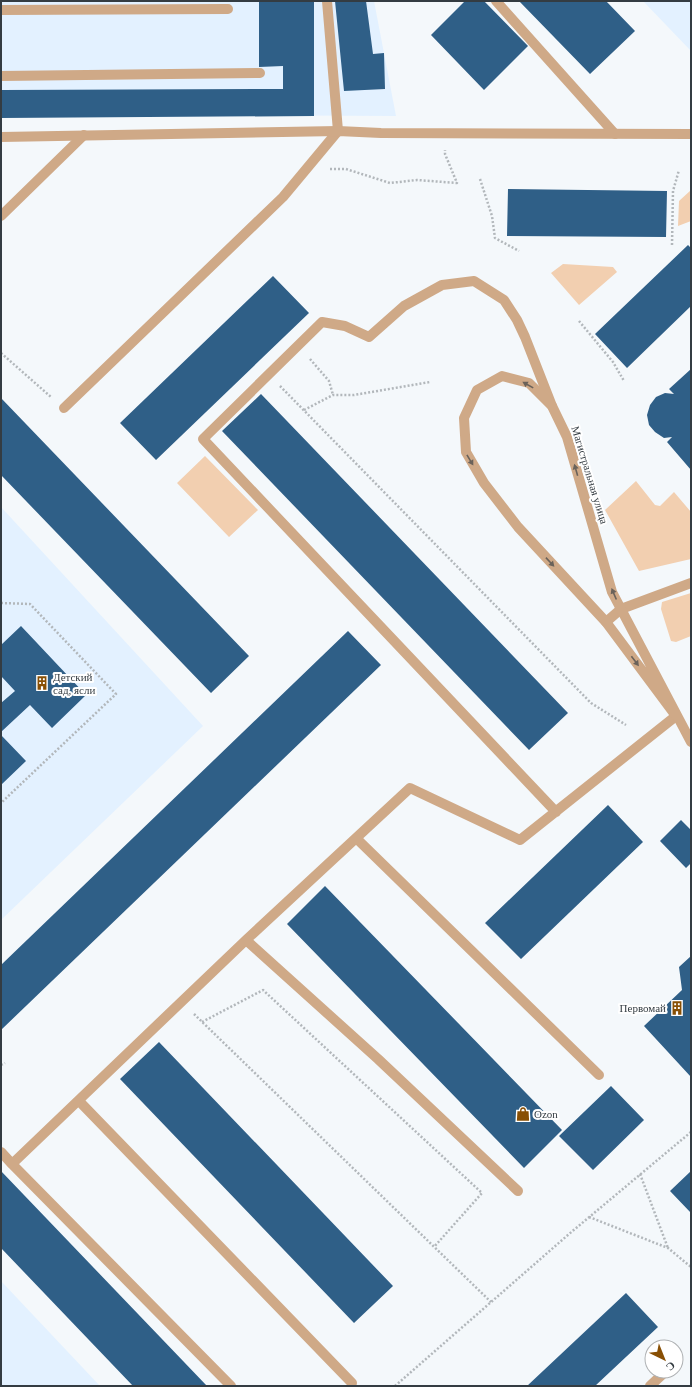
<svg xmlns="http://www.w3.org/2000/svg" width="692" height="1387" font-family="Georgia,serif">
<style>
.built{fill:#e3f1ff}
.green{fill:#f2cfb0}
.building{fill:#2f5f87}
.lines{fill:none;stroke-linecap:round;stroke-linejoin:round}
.path{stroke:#b2b7bb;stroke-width:2.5;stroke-dasharray:2 2;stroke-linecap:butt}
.service{stroke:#cfa987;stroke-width:10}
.minor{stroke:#cfa987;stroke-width:10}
.tertiary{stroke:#cfa987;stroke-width:10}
.oneway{fill:#6a625a}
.labels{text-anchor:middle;stroke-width:4;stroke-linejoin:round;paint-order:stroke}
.street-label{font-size:11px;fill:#343c42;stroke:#fff}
.poi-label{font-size:11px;fill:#343c42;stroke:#fff;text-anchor:start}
</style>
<rect width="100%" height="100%" fill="#f4f8fb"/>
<path class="built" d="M1 1H374L396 116 1 114Z
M643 1H691V51Z
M1 507 203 726 1 920Z
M1 1281 100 1386H1Z"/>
<path class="green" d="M691 190V221L678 226 679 201Z
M563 264 613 267 617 272 579 305 551 273Z
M205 456 258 510 229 537 177 483Z
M636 481 655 505 660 506 674 492 691 512V559L639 571 605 510Z
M691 593V636L676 642 671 641 661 609 662 602Z"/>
<path class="building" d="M259 1H314V116L1 118V90L283 89V66L259 67Z
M335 1H366L373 54 384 53 385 89 344 91Z
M465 1H484L528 46 484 90 431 35Z
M519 1H606L635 31 590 74Z
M508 189 667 191 666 237 507 236Z
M688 245 691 248V306L627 368 595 334Z
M273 276 309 313 156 460 120 423Z
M691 369V470L667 442 672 437 664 438 655 432 649 425 647 415 650 405 656 397 665 393 674 394 669 389Z
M261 394 568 713 529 750 222 431Z
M1 398 249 656 211 693 1 475Z
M21 626 86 695 52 728 30 705 1 732V703L15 691 1 676V645Z
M348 631 381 665 1 1030V965Z
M1 735 26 761 1 785Z
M608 805 643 842 521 959 485 923Z
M681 820 691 830V863L686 868 660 841Z
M325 886 562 1130 524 1168 287 924Z
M691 956V1077L644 1026 682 990 679 967Z
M159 1042 393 1286 354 1323 120 1079Z
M611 1086 644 1120 593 1170 559 1136Z
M1 1171 207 1386H133L1 1248Z
M691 1171V1213L670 1191Z
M626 1293 658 1327 595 1386H527Z"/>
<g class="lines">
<path class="path" d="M330 169H346L390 183 417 180 457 183 445 154V150
M480 179 492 216 495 238 519 251
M672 245 673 191 679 170
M579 321 613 362 624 381
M1 353 51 397
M310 359 329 381 333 395
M280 386 591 703 626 725
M304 410 333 395H354L430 382
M1 603 30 604 116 694 1 803
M194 1014 491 1302
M202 1022 263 990 482 1193 434 1247
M1 1065 5 1063
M640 1174 668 1248
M589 1217 668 1248 691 1267
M395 1386 569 1234 691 1132"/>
<path class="service" d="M496 1 615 134
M1 10 228 9
M1 76 260 73
M1 216 84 135
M552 406 525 337 517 320 504 300 474 281 442 285 404 306 369 337 345 326 322 322 203 439 556 812
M64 408 283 197 338 131 327 1
M606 622 621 609 691 583
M357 839 599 1075
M246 940 378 1059 518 1191
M79 1101 352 1383
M1 1152 12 1164 246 940 410 788 520 840 676 716
M12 1164 231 1386
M650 1386 666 1371"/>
<path class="minor" d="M676 716 606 622 518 527 484 483 466 452 464 418 477 390 502 376 529 383 552 406 567 437 612 592 691 742"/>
<path class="tertiary" d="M1 137 338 131 381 133 691 134"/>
</g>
<defs><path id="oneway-solid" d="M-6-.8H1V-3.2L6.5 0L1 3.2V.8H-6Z"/></defs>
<g class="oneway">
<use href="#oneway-solid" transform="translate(528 385) rotate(-151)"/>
<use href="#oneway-solid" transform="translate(470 460) rotate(59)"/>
<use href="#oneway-solid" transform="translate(576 470) rotate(-106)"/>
<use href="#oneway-solid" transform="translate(550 562) rotate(47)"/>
<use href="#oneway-solid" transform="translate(614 594) rotate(-113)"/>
<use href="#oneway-solid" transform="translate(635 661) rotate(53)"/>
</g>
<defs>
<symbol id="building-bare" viewBox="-9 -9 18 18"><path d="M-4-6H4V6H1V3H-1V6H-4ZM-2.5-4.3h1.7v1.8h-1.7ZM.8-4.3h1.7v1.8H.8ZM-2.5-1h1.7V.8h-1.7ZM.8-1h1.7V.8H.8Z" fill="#884f04" stroke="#fff" stroke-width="2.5" paint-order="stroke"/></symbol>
<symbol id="shop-bare" viewBox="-9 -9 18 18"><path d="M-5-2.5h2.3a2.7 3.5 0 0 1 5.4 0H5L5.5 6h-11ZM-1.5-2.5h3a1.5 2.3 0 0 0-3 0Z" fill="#884f04" stroke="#fff" stroke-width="2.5" paint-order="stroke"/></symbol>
</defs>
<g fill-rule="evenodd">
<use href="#building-bare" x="32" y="673" width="20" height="20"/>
<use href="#building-bare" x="667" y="998" width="20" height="20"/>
<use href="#shop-bare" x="513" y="1104" width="20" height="20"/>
</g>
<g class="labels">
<g class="street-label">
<text transform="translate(590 475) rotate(73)" y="4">Магистральная улица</text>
</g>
<g class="poi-label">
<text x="53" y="681">Детский<tspan x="53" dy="13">сад, ясли</tspan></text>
<text x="666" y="1012" text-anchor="end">Первомай</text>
<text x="534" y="1118">Ozon</text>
</g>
</g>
<rect width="692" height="1387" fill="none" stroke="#343c42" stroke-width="4"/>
<g transform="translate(664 1359) rotate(137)"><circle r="19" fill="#ffffff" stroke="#aeb1b3"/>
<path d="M0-3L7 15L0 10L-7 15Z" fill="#884f04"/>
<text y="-6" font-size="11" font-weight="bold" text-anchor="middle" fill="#343c42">С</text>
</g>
</svg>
